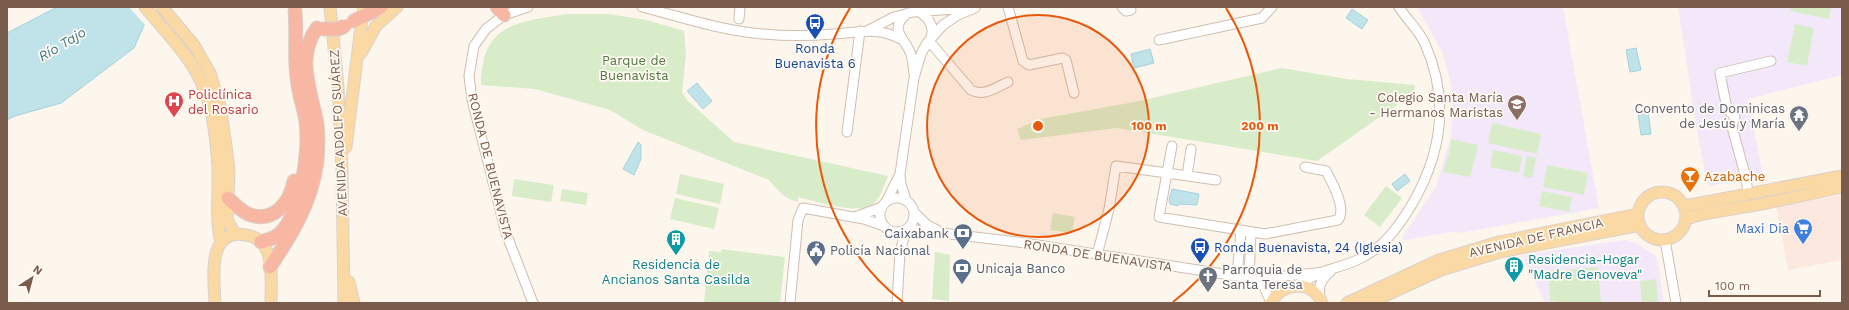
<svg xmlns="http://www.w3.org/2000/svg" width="1849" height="310" font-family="'Work Sans',sans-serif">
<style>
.commercial{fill:#fde8e0}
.education{fill:#f3e8fa}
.green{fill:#d8ecc9}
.water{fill:#bfe3e8;stroke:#a5d3da}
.pier{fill:#fdf6ec}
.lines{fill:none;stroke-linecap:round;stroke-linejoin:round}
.minor-casing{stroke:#d1beb0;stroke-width:11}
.major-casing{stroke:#dad1cd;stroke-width:13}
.highway-casing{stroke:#dad1cd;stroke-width:15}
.minor{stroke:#fff;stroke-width:9}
.major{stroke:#fbd9a5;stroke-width:11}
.highway{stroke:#f7b7a3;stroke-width:13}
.highway-bridge-casing{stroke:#dad1cd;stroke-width:15;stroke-linecap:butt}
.highway-bridge{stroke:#f7b7a3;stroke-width:13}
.ring{fill:none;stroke:#e8590c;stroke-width:2}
.labels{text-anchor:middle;stroke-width:3.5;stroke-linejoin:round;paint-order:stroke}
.transit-label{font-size:13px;fill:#164399;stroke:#fffaf3}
.park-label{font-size:13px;fill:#537a41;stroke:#fffaf3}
.health-label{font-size:13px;fill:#be3a42;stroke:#fffaf3;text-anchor:start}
.education-label{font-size:13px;fill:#785e54;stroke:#fffaf3;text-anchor:end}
.worship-label{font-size:13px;fill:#5b616d;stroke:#fffaf3;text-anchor:end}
.street-label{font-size:13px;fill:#7a5c4d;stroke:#fffaf3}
.food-label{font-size:13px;fill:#c56008;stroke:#fffaf3;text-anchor:start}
.shop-label{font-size:13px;fill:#366cbe;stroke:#fffaf3;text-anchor:end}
.service-label{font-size:13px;fill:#4e5e75;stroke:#fffaf3;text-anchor:start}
.culture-label{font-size:13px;fill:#0d838f;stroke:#fffaf3;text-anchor:start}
.water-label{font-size:14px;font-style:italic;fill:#437c86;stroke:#fffaf3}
.centre{fill:#e8590c;stroke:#fffaf3;stroke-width:2}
.ring-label{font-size:12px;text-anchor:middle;font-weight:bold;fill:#e8590c;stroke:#fffaf3;stroke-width:3.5;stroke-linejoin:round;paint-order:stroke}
</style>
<rect width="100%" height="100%" fill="#fdf6ec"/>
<path class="commercial" d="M1842 195V260L1788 270 1776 206Z"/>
<path class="education" d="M1417 7H1563L1599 208 1460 233 1457 231 1404 240 1402 238 1436 186 1451 136 1453 106 1451 85 1443 54Z
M1678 7H1842V75L1748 99 1763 175 1710 186 1705 173 1696 125Z
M1624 240 1636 243 1655 255 1658 262 1664 303H1545L1522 255Z"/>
<path class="green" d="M1791 7H1831L1829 19 1790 11Z
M567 14H608L647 20 684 31 686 55 682 92 687 100 734 142 888 176C884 185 880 200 871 206 856 214 815 201 798 197V202C784 198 778 191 769 180L643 130 610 110 535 89 481 85C481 24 517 22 567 14Z
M1795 24 1814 28 1807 66 1787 62Z
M1282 68 1347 79 1415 85 1414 93 1317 161 1117 128 1021 140 1017 129 1040 119 1135 102Z
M1492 123 1541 134 1537 154 1488 143Z
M1451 139 1478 145 1470 177 1443 172 1450 150Z
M1493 150 1522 156 1519 173 1490 167Z
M1527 156 1536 158 1532 178 1523 176Z
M1547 165 1588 173 1584 195 1543 187Z
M680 174 724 184 720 204 676 194Z
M514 179 554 185 551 202 512 196Z
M1386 186 1402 198 1380 227 1364 215Z
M562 189 588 193 586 205 560 201Z
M1542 191 1572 197 1569 212 1539 206Z
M675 198 719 208 714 229 670 219Z
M1053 213 1075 217 1072 233 1050 230Z
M721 249 785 257 780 303H704L709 251 721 252Z
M935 252 950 255 949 301 932 299Z
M1598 267 1601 303H1557V301H1550L1549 271Z
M1656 279 1658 303H1642L1640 281Z"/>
<path class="water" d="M57 7H152L134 48 61 103 15 116 7 120V33Z
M1352 9 1368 20 1362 29 1346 18Z
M1636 48 1641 70 1630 72 1626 50Z
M1150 49 1154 63 1134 68 1131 54Z
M697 83 712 101 703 109 687 91Z
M1648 112 1651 134 1641 135 1638 114Z
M638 142 641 145V159L634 175 623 169Z
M1405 174 1410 181 1397 191 1392 184Z
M1172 189 1199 194 1197 205 1179 204 1178 206 1170 204 1169 200Z"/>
<path class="pier" d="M129 7H154L146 26Z"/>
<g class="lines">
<defs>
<path id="minor" d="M528 7 504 15 486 29 474 46 469 76 472 100 506 233 533 303
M642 7C682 17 722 31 763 34 786 36 810 36 833 34 859 33 876 26 901 39
M1008 7 1023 61 1029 65 1063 58 1066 60 1074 93
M1122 7 1126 11 1131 10
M918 11C928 17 935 25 931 37
M908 13C888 29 903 36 910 52 913 59 913 67 914 74
M739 19 740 7
M869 30 894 17 913 12 970 8
M1159 40 1262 18 1272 7
M929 41 971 90C984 97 997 87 1008 82
M847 132 860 31
M900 175 901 184 906 200
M1187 176 1191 149
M1216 180 1167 173 1159 217 1265 234 1338 220C1347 209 1332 182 1326 171L1305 167
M1748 194 1746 178 1732 127 1735 117 1727 109 1720 73 1771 61
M880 215a17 17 0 1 1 34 0a17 17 0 1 1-34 0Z
M886 202 900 174 914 78 921 54 927 43 943 25 958 15 975 8
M915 213 927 225 937 230
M855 217 882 207
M907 229 1018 242 1256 279 1325 272
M1665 240 1676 303
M1097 255 1109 209 1116 166 1167 173 1172 146
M1237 276 1241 231
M1249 278 1251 233
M1256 279 1264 287 1271 302
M1295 286C1305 281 1315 275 1325 271 1344 265 1361 261 1377 248 1391 237 1402 221 1411 206 1442 154 1450 100 1425 44 1419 30 1407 20 1399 7
M1321 299C1316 287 1322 278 1331 271
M790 303 798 220 803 208 864 219 884 226
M897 303 900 252 906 230"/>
<path id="major" d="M145 7C162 28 183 48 196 72 212 100 216 135 218 167 219 192 215 218 221 243
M162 7 194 45 210 73 220 106 226 146 229 172 227 220 235 234
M330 7 338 87 342 171 344 303
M361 53 376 26 397 7
M346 147 363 11
M1638 216a24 24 0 1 1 48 0a24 24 0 1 1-48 0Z
M1685 206 1842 176
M1686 219 1703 214 1767 203 1842 187
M349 282 354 303
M215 303C214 279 206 228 246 235 255 236 264 242 267 251 273 263 271 289 271 303
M1271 303C1282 281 1312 280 1322 303
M1347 303 1439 260 1499 242 1638 214
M1369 303 1441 270 1500 252 1640 225"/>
<path id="highway" d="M497 7 504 15
M354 21 381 7
M228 198C234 204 240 210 248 214 273 224 290 203 294 181
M261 242C266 240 271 239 275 237 301 221 310 150 306 122 304 107 298 93 297 78 294 56 297 33 295 11
M270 267C292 234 312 202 317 161 318 148 319 132 316 119 310 88 296 56 317 28"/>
</defs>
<use href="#minor" class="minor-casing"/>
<use href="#major" class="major-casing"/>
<use href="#highway" class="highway-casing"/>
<use href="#minor" class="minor"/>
<use href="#major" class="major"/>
<use href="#highway" class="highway"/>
<defs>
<path id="highway-bridge" d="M322 29H338L345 26"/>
</defs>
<use href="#highway-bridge" class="highway-bridge-casing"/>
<use href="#highway-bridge" class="highway-bridge"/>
</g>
<circle cx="1038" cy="126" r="111" fill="#e8590c" fill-opacity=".12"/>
<g class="ring">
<circle cx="1038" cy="126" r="111"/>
<path d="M903 302A222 222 0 0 1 850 8M1226 8A222 222 0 0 1 1173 302"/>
</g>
<defs>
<symbol id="bus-pin" viewBox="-11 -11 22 30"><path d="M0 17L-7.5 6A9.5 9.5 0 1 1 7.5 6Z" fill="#1a4fb4" stroke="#fffaf3"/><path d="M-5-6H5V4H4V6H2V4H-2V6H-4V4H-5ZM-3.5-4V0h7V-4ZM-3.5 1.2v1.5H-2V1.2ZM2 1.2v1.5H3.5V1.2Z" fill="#fff"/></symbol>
<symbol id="hospital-pin" viewBox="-11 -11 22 30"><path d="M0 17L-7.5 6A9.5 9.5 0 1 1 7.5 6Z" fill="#e0444e" stroke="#fffaf3"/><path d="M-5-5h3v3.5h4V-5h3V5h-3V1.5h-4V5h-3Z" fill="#fff"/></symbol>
<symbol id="school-pin" viewBox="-11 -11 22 30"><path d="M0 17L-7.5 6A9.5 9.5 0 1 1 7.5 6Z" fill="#8d6e63" stroke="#fffaf3"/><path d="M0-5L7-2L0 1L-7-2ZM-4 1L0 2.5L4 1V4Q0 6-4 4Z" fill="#fff"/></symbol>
<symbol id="temple-pin" viewBox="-11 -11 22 30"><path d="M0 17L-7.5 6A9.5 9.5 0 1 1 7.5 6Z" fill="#6b7280" stroke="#fffaf3"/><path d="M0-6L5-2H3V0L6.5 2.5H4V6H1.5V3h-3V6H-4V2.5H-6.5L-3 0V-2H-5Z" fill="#fff"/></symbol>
<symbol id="bar-pin" viewBox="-11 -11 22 30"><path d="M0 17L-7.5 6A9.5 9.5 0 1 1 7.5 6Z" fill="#e8710a" stroke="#fffaf3"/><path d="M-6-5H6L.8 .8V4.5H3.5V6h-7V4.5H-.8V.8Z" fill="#fff"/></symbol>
<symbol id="supermarket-pin" viewBox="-11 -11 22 30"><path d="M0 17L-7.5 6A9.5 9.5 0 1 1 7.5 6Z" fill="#3f7fe0" stroke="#fffaf3"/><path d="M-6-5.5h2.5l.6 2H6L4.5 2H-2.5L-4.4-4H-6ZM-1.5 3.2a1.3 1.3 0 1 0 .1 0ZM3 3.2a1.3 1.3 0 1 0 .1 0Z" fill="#fff"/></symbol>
<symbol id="bank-pin" viewBox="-11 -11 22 30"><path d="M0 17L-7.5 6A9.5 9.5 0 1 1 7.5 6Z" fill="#5c6f8a" stroke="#fffaf3"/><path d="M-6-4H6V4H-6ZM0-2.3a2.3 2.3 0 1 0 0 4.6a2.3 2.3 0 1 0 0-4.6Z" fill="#fff"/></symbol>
<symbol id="building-pin" viewBox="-11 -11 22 30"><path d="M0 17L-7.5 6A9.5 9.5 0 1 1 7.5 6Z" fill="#0f9aa8" stroke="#fffaf3"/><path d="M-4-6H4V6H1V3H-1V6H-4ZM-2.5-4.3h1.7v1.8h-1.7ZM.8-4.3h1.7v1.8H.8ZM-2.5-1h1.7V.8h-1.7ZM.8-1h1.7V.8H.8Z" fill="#fff"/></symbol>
<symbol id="civic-pin" viewBox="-11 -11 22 30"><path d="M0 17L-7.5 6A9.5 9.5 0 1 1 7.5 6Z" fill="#5c6f8a" stroke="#fffaf3"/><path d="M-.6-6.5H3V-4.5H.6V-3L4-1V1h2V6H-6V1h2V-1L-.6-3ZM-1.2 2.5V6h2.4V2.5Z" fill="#fff"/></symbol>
<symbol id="church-pin" viewBox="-11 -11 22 30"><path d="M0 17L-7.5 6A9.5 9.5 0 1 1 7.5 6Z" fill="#6b7280" stroke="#fffaf3"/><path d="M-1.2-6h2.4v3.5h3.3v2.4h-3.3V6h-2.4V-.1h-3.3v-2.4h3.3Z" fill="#fff"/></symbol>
</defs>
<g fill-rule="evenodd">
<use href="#bus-pin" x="804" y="12" width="22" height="30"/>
<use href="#hospital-pin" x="163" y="90" width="22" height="30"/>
<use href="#school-pin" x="1506" y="93" width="22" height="30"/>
<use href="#temple-pin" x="1788" y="104" width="22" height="30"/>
<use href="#bar-pin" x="1679" y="165" width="22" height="30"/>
<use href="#supermarket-pin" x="1792" y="217" width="22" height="30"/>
<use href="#bank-pin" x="952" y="222" width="22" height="30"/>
<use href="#building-pin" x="665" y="228" width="22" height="30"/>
<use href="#bus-pin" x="1189" y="236" width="22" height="30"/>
<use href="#civic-pin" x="805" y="239" width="22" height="30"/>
<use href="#building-pin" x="1503" y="255" width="22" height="30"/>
<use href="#bank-pin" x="951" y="257" width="22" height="30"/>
<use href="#church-pin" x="1197" y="265" width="22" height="30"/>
</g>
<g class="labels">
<g class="transit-label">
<text x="815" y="53">Ronda<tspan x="815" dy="15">Buenavista 6</tspan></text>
<text x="1214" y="252" text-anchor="start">Ronda Buenavista, 24 (Iglesia)</text>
</g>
<g class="park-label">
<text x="634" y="65">Parque de<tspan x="634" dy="15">Buenavista</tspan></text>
</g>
<g class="health-label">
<text x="188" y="99">Policlínica<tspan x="188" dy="15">del Rosario</tspan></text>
</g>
<g class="education-label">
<text x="1503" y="102">Colegio Santa María<tspan x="1503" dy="15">- Hermanos Maristas</tspan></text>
</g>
<g class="worship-label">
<text x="1785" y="113">Convento de Dominicas<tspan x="1785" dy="15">de Jesús y María</tspan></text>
<text x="1222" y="274" text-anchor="start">Parroquia de<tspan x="1222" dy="15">Santa Teresa</tspan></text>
</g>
<g class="street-label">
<text transform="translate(338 133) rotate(-93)" y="5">AVENIDA ADOLFO SUÁREZ</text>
<text transform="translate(491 166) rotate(76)" y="5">RONDA DE BUENAVISTA</text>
<text transform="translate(1536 237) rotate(-13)" y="5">AVENIDA DE FRANCIA</text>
<text transform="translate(1098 255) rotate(9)" y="5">RONDA DE BUENAVISTA</text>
</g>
<g class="food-label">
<text x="1704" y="181">Azabache</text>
</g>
<g class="shop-label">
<text x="1789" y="233">Maxi Dia</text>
</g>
<g class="service-label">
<text x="949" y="238" text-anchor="end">Caixabank</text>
<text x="830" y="255">Policía Nacional</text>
<text x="976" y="273">Unicaja Banco</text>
</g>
<g class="culture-label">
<text x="1528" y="264">Residencia-Hogar<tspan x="1528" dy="15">"Madre Genoveva"</tspan></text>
<text x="676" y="269" text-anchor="middle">Residencia de<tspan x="676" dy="15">Ancianos Santa Casilda</tspan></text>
</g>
<g class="water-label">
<text transform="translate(62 44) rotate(-31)" y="5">Río Tajo</text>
</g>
</g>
<circle cx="1038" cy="126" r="6" class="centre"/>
<g class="ring-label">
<text x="1149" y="130">100 m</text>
<text x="1260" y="130">200 m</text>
</g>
<rect width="1849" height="310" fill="none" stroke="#7a5c4d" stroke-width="16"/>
<g transform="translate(32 278) rotate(36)" stroke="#fffaf3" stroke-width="3" paint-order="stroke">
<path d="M0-3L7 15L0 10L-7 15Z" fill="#7a5c4d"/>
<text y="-6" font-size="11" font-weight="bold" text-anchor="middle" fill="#7a5c4d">N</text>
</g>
<path d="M1709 290v6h111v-6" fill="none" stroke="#7a5c4d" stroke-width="2"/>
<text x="1715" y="290" font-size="12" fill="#7a5c4d" stroke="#fffaf3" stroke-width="3" paint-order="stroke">100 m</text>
</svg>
